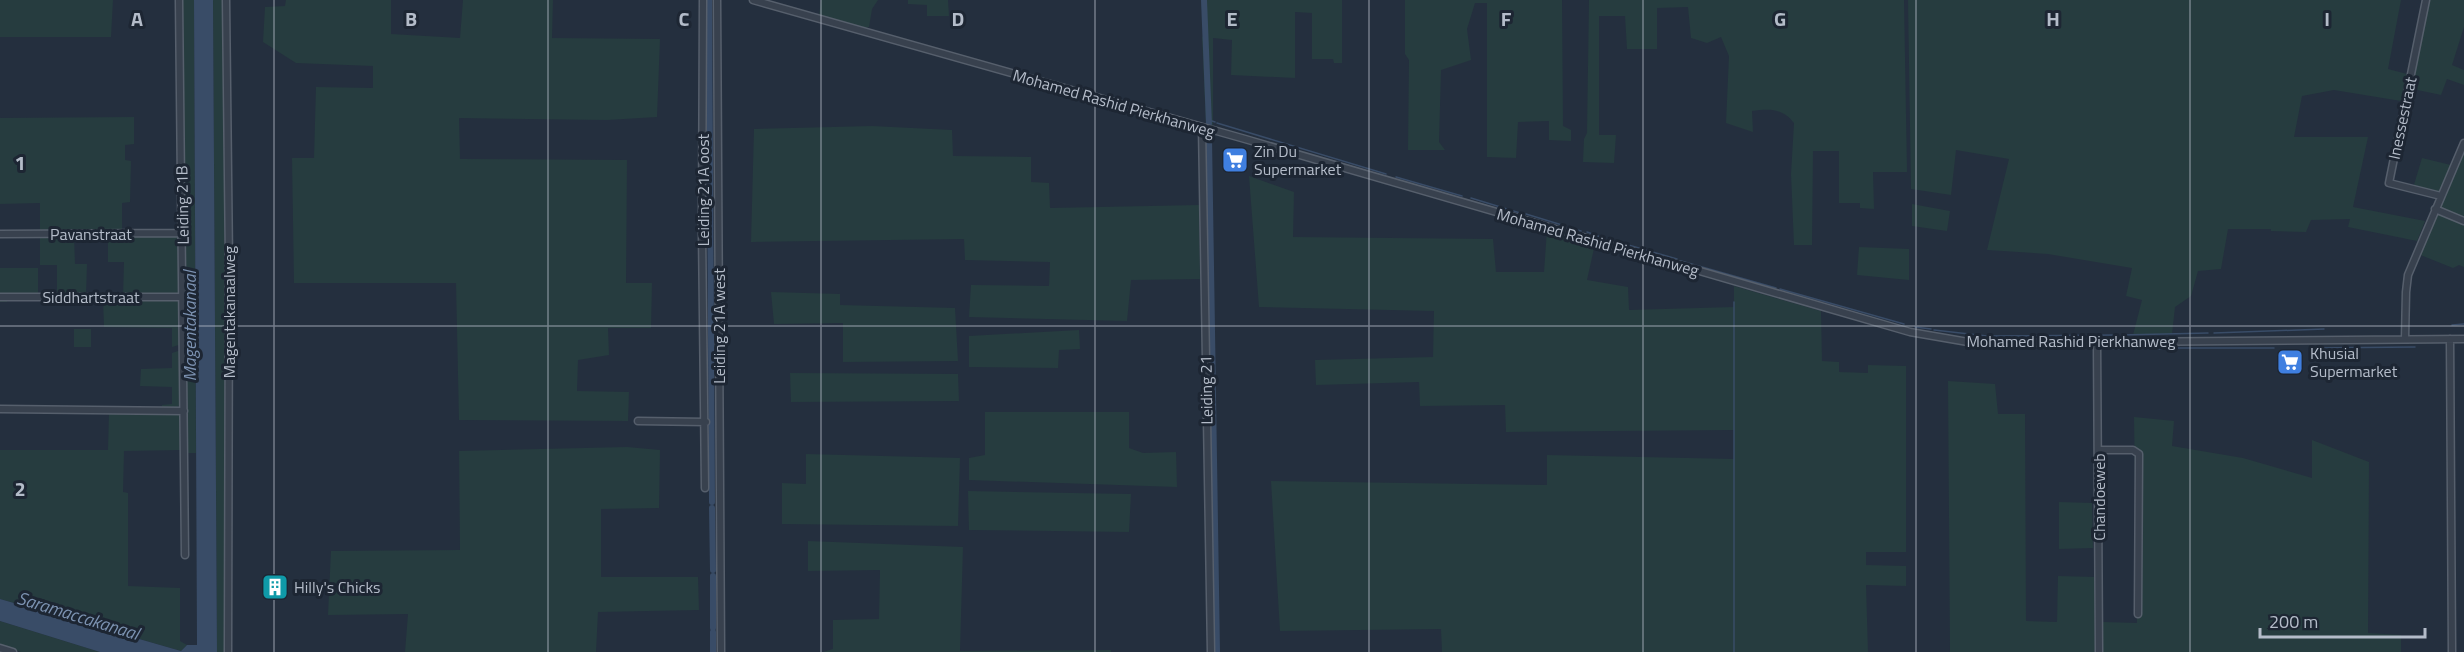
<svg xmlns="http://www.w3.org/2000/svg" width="2464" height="652" font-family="'Titillium Web',sans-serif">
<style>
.green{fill:#263c3f}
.water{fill:#394c67}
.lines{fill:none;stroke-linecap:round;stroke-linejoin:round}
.stream{stroke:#394c67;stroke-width:1.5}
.canal{stroke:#394c67;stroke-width:6}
.minor-casing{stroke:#565f6c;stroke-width:9}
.minor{stroke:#38414e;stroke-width:6}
.grid{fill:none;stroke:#b4bcc9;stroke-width:1.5;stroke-opacity:0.55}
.labels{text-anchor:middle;stroke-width:6;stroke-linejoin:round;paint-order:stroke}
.street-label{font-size:16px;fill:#b4bcc9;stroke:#1d2633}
.poi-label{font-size:16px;fill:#b4bcc9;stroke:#1d2633;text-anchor:start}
.water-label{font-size:18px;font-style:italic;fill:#7c92b1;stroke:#1d2633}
.grid-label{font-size:20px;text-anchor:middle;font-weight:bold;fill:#b4bcc9;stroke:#1d2633;stroke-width:6;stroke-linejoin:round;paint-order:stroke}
</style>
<rect width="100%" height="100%" fill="#242f3e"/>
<path class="green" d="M0 0H113L111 37H0Z
M183 0H194L196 453H186Z
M213 0H224L225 652H217Z
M286 0H391V34L460 38 463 0H553L552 38 660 39 657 117 607 120 459 118 460 159 627 160 626 283H652L651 328H608L609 355 578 360 577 391 629 392 628 421 459 420 456 283H294L292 158H314L316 87 373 88V66L296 63 263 42 265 7 285 6Z
M821 0H878L872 9 869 27 864 28 819 16Z
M908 0H948L949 16H927V5L908 4Z
M1204 0H1342V63H1334L1333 59H1312V13L1295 12V78L1231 75 1232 40 1213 38V126H1206L1202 37H1205Z
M1405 0H1562L1563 126 1571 130V141L1549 140V121L1518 122 1516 158 1487 157V3H1475L1467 29 1471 60 1441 70 1439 142 1445 150H1408L1409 60 1405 54Z
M1589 0H1904L1907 172H1873L1874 209 1860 208V203H1839V151H1813L1812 245H1794L1791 174 1794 123C1782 108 1770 109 1752 111L1753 132 1726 123 1729 56 1721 37 1707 43 1691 38 1688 7 1657 8V49H1627L1625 16H1599V135H1616L1614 163 1583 162 1584 139 1587 133Z
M1908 0H2401L2388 69 2407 74 2401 101 2334 90 2302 96 2294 137H2368L2353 207 2425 221 2417 241 2348 227 2350 219 2311 220 2306 232 2271 231V229H2228L2221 269 2198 271 2191 296 2175 307 2172 334 2133 335 2142 300 2126 296 2132 268 2048 254 1987 250 2009 159 1956 150 1951 195 1911 189Z
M2428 0H2464V27L2452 65 2464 70V85L2447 79 2441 95 2408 88Z
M134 117V144L125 145V160L131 161 130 202 122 203V232H40V203L0 204V118Z
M872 126 952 130 953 156 1031 157V182L1049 183 1050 208 1199 205 1200 279 1131 280 1127 321 969 317 971 285 1049 286 1050 262 965 260 964 239 751 242 754 129Z
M2464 150V219L2439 207Z
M2422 158 2451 165 2439 193 2413 188Z
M1249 176 1294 192 1293 237 1493 239 1496 272H1544L1547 230 1595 244 1587 280 1628 287 1629 310 1734 307V286L1821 311 1822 361 1839 362V372L1868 373V365L1906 366V552H1866V565L1906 566V586L1866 585 1868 652H1442L1441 629 1280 631 1271 481 1547 485V455L1734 459V430L1506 432 1505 405 1420 406 1419 382 1316 385 1315 360 1433 357 1434 311 1259 307Z
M1912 204 1950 211 1947 231 1912 226Z
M2437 213 2464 223V267L2459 265 2453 268 2418 254Z
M108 235H179L180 292 178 295 123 296 124 262H108Z
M40 236H74L75 264H87L86 295 57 294V265H40Z
M1859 247 1909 249V280L1857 275Z
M0 268H38V295H7V302H0Z
M771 292 840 294V305L955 308 958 361 843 362V323L774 324Z
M103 298 180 300 182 344 172 347V328L104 327Z
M74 329H91V347H74Z
M1079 330 1080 349 1059 350 1058 368 969 367V336Z
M181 350V404L176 408H162V405L172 404V387L140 386 141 369 172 368V353Z
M790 373 958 374 959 401 791 402Z
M1948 381 1995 384 1998 414H2025L2026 621 2057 622 2058 576 2096 577 2095 652H1950Z
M109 412 181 413 182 450 124 451 123 492 128 493V586L180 588V641L187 645 181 651 0 599V450H108Z
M985 412H1129V448L1143 453 1176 452 1177 487 969 480V458L985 455Z
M2134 417 2174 421 2172 446 2243 458 2312 478V440L2369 462 2368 633 2401 635V652H2102L2103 622 2137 623Z
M627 447 660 450 659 508 601 509V577H698L699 610 598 612 596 652H405L408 614 328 615 331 551 460 550 459 451Z
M806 454 960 458 958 526 782 524V483L806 484Z
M968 491 1131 494 1129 532 969 530Z
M2059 502 2092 503 2093 548 2059 549Z
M808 541 963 547 960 651 1111 650V652H823L833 649V620L879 619 880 570 808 571Z
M0 621 100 652H21L0 645Z"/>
<path class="water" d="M194 0H213L217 652H100L0 621V599L181 651 187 645H197Z"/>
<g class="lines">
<path class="stream" d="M1209 120 1215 122
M1217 123 1386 174
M1396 177 1462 196
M1471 198 1520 213
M1526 214 1562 225
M1567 227 1581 231
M1587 232 1603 238
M1608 239 1613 241
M1618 242 1677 259
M1681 261 1776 288
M1780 289 1904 324
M1734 302V652
M2452 325 2464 324
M1915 327 1931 329
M1934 330 1987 336 2117 335
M2214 333 2324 329
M2121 335 2208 333
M2176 348H2274
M2312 348 2415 347
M2111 349H2170"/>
<path class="canal" d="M709 0 712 502
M1204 0 1209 124
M1209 138 1217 652
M712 508 713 570
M713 576V628
M713 632V652"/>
<defs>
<path id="minor" d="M179 0 185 555
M226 0 229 262 228 652
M703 0 702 231 705 488
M717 0 721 652
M753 0 1245 139 1910 332 1968 342 2007 343 2464 339
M2426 0 2389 183 2441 196
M1202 127 1211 652
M2435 209 2464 221
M0 234 182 233
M0 297H183
M2405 339 2406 292 2408 275 2464 143
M2450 339 2452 652
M2097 342 2099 652
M0 409 184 411
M638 421 706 422
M2099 450H2133L2139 454 2138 614
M0 648 13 652"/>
</defs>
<use href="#minor" class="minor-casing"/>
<use href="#minor" class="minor"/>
</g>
<path class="grid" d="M274 0V652M548 0V652M821 0V652M1095 0V652M1369 0V652M1643 0V652M1916 0V652M2190 0V652M0 326H2464"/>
<defs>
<symbol id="supermarket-square" viewBox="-11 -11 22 22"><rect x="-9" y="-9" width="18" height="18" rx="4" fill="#3f7fe0" stroke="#1d2633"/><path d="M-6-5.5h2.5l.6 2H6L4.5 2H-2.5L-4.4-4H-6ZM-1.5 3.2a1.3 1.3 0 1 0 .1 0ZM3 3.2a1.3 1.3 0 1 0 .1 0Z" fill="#fff"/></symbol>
<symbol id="building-square" viewBox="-11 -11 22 22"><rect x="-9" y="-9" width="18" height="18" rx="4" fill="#0f9aa8" stroke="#1d2633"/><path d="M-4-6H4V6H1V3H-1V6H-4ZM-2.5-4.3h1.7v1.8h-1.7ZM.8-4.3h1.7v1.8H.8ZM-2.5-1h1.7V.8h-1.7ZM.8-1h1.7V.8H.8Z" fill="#fff"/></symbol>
</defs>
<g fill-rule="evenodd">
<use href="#supermarket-square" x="1220" y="145" width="30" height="30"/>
<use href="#supermarket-square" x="2275" y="347" width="30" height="30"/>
<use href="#building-square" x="260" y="572" width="30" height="30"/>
</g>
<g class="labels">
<g class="street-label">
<text transform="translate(1114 103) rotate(16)" y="6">Mohamed Rashid Pierkhanweg</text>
<text transform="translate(2402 118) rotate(-78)" y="6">Inessestraat</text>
<text transform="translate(703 190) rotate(-90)" y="6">Leiding 21A oost</text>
<text transform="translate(182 205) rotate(-91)" y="6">Leiding 21B</text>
<text x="91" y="240">Pavanstraat</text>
<text transform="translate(1598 242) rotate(16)" y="6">Mohamed Rashid Pierkhanweg</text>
<text x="91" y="303">Siddhartstraat</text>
<text transform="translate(229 312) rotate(-90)" y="6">Magentakanaalweg</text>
<text transform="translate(719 326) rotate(-90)" y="6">Leiding 21A west</text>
<text x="2071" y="347">Mohamed Rashid Pierkhanweg</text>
<text transform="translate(1206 390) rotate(-91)" y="6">Leiding 21</text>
<text transform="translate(2099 497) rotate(-90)" y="6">Chandoeweb</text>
</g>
<g class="poi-label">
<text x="1254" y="157">Zin Du<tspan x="1254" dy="18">Supermarket</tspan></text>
<text x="2310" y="359">Khusial<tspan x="2310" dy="18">Supermarket</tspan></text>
<text x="294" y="593">Hilly's Chicks</text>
</g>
<g class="water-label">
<text transform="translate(190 326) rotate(-90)" y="6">Magentakanaal</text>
<text transform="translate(78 616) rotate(17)" y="6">Saramaccakanaal</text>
</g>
</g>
<g class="grid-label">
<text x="137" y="26">A</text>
<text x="411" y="26">B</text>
<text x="684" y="26">C</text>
<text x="958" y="26">D</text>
<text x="1232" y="26">E</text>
<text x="1506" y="26">F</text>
<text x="1780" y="26">G</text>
<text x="2053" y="26">H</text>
<text x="2327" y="26">I</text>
<text x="20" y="170">1</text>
<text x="20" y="496">2</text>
</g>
<path d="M2260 628v9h165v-9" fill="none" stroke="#b4bcc9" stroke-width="3"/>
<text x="2269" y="628" font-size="18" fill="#b4bcc9" stroke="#1d2633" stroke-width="4.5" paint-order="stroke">200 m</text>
</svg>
